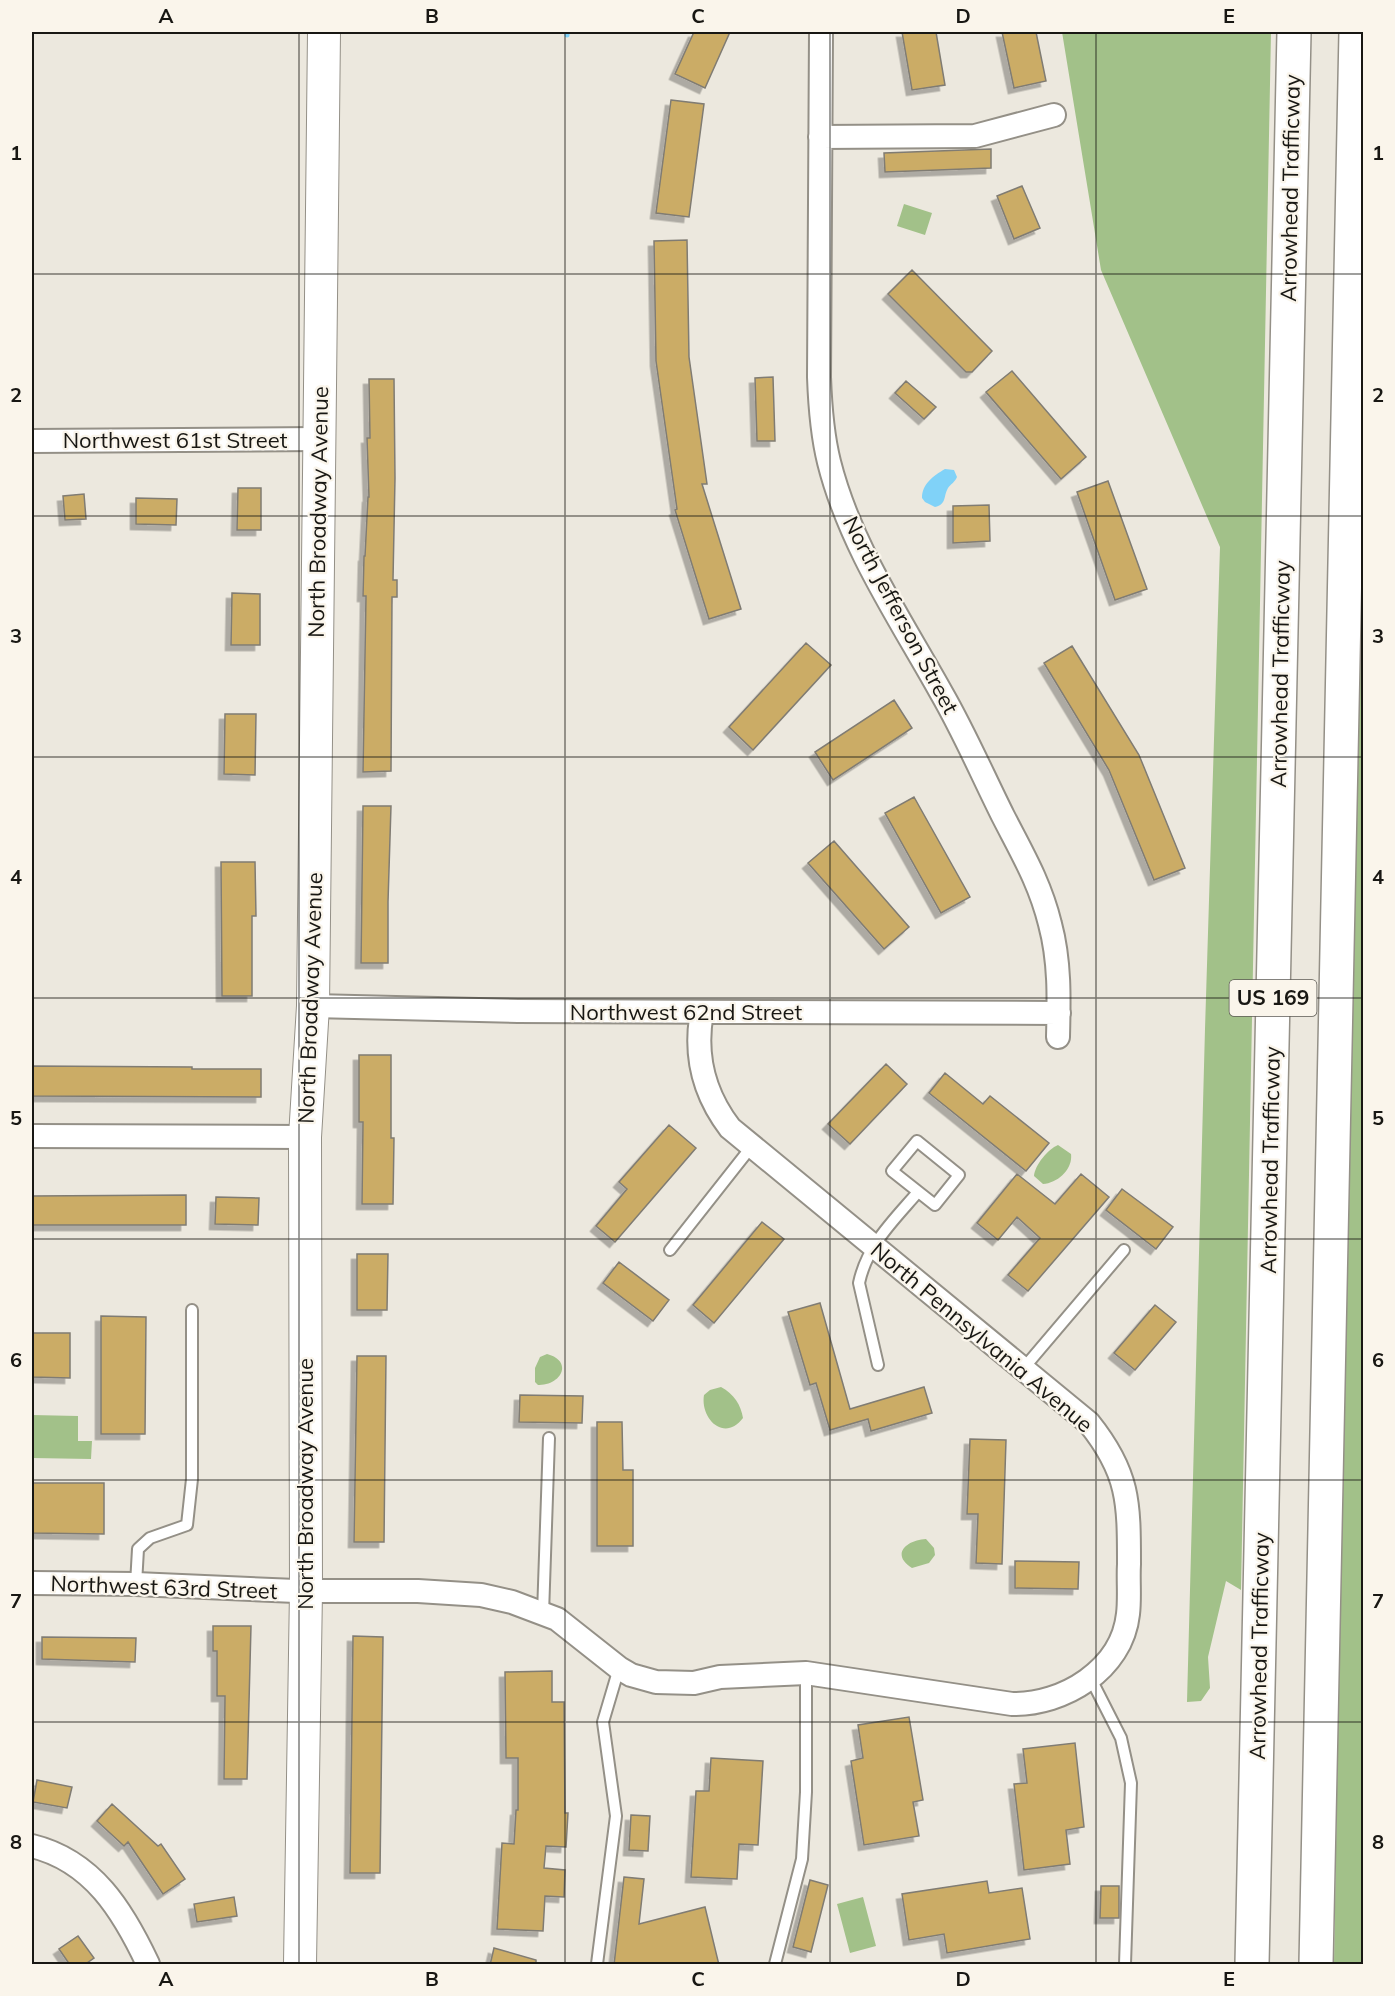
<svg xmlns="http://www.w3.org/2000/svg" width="1395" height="1996" font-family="Mulish,sans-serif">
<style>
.green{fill:#a2c189}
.water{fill:#80d2f8}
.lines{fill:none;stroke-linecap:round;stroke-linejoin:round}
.stream{stroke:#80d2f8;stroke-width:5}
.building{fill:#cbac66;stroke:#807c73;stroke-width:1.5;filter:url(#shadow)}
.lane-casing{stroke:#949087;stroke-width:14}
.street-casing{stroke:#949087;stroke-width:26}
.secondary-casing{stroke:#949087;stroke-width:34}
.highway-casing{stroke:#949087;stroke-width:36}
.lane{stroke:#fff;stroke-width:10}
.street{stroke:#fff;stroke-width:22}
.secondary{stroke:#fff;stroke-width:32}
.highway{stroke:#fff;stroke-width:33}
.grid{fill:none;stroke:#181713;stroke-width:1.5;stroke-opacity:0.55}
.labels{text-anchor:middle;stroke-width:4.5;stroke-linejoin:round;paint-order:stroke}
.shield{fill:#faf5eb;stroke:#5c5a54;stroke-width:1.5}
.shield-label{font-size:21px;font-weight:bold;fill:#181713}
.street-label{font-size:22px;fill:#181713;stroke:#faf5eb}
.neatline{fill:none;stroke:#181713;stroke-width:2}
.grid-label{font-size:20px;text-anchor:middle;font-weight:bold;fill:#181713}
</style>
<defs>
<filter id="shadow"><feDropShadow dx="-5.5" dy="5.5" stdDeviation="0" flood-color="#0004"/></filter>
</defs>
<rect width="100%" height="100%" fill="#ece8de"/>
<path class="green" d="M1062 32H1271L1241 1590 1226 1581 1208 1657 1210 1688 1201 1701 1187 1702 1205 1029 1220 547 1101 270Z
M904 204 932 213 925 235 897 226Z
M1363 268 1364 1964H1334Z
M1058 1145 1071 1154C1073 1169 1058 1183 1043 1184L1034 1176C1035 1165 1048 1149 1058 1145Z
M547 1354C574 1361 561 1386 538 1385L535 1382V1368L540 1357Z
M721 1387C734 1394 741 1405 743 1418 724 1443 700 1418 704 1395L710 1390Z
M32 1415 78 1416V1441H92L91 1459 32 1458Z
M926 1539 934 1548 935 1555 929 1563 912 1568C890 1554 907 1540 926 1539Z
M863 1897 876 1946 850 1953 837 1904Z"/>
<path class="water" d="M945 469 954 470 957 477C955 482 951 484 948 488 943 497 947 504 935 507L925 502 922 498C922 484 933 476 945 469Z"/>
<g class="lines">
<path class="stream" d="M567 32V35"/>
</g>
<path class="building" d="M694 32H730L705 88 675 74Z
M902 32H936L945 85 912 90Z
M1002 32H1036L1046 81 1014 88Z
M671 100 704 104 689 217 656 213Z
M991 149V168L885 172 884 153Z
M1022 186 1040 228 1014 239 997 196Z
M687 240 689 357 707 484H702L741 609 709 619 675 510 677 509 656 361 654 241Z
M912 270 992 351 972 372H966L888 294Z
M1012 371 1086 457 1061 479 986 392Z
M773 377 775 441H757L755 378Z
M369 379H394L395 478 393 580H397V597H392L391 771 363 772 366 596H363L364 556H365L368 497H369L367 438H370Z
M906 381 936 407 924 419 895 393Z
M1108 481 1147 589 1115 600 1077 492Z
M238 488H261V530H237Z
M84 494 86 519 65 520 63 496Z
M136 498 177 499 176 525 136 524Z
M989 505 990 541 953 543V506Z
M232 593 260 594V645H231Z
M806 643 831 665 753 750 729 727Z
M1072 646 1139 755 1185 868 1154 880 1109 770 1044 663Z
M894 700 912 728 833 780 815 752Z
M225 714H256L255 775 224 774Z
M914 797 970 897 941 913 885 813Z
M363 806H391L388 902V963H361Z
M834 841 909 927 884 949 808 863Z
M221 862H255L256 916H252V996H222Z
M359 1055H391V1138H394L393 1204H362L363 1122H359Z
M886 1064 907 1084 850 1144 828 1124Z
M32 1066 192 1067V1069H261V1097L32 1096Z
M945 1073 983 1104 990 1096 1049 1143 1026 1171 929 1093Z
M669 1125 696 1148 615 1242 596 1226 627 1189 619 1182Z
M1017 1174 1055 1204 1081 1174 1109 1197 1028 1291 1008 1275 1040 1238 1017 1217 998 1240 977 1223Z
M1122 1189 1173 1227 1156 1249 1106 1210Z
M186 1195V1225H32V1196Z
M216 1197 259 1198 258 1225 215 1224Z
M762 1222 784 1239 714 1323 693 1305Z
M357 1254H388L387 1310H357Z
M619 1262 669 1300 653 1321 603 1283Z
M820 1303 850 1409 924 1387 932 1413 871 1431 868 1419 830 1430 816 1383 810 1385 788 1312Z
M1155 1305 1176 1322 1135 1370 1114 1353Z
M101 1316 146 1317 145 1434H101Z
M32 1333H70V1378L32 1377Z
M357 1356H386L384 1542H354Z
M520 1395 583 1396 582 1423 519 1422Z
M597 1422H622L623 1470H633V1546H597Z
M970 1439 1006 1440 1002 1564 976 1563 978 1514H967Z
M32 1483H104V1534L32 1533Z
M1015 1561 1079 1562 1078 1589 1015 1588Z
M213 1626H251L247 1779H224L225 1696H217V1651H213Z
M353 1636 383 1637 380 1873H350Z
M42 1637 136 1638 135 1662 42 1659Z
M552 1671V1702H564L565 1813H568L566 1847 546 1846 544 1868 565 1870 564 1897 545 1896 543 1931 497 1929 502 1843 514 1844 516 1810H518V1758H506L505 1672Z
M909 1717 923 1800 913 1802 919 1836 864 1845 851 1761 863 1758 858 1725Z
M1075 1743 1084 1827 1066 1830 1070 1864 1024 1870 1014 1784 1027 1783 1023 1749Z
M711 1758 763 1761 758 1845 739 1844 737 1879 691 1877 696 1791H709Z
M37 1780 72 1787 67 1808 33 1802Z
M112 1804 158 1846 161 1844 185 1879 163 1894 128 1842 124 1846 97 1821Z
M631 1815 650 1816 648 1851 629 1850Z
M624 1877 644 1879 639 1924 705 1907 719 1965H614Z
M810 1880 828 1885 811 1952 793 1947Z
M987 1881 989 1893 1022 1888 1030 1939 947 1953 944 1934 909 1940 902 1894Z
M1101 1886H1119V1918H1100Z
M234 1897 237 1916 197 1922 194 1904Z
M78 1936 94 1958 84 1965H70L59 1949Z
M494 1948 536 1960V1965H490Z"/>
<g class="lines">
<defs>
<path id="lane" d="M917 1141 959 1175 935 1205 892 1171Z
M670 1250 752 1146
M878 1365 859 1283C867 1245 894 1220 918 1192
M1023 1369 1124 1250
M136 1584 138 1549 150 1538 187 1525 192 1479V1310
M543 1614 549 1438
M1091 1679 1121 1738 1131 1783 1125 1964
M597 1964 616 1816 603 1722 619 1668
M775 1964 802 1859 806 1792V1673"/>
<path id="street" d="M821 32 819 377C820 405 822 434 829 462 850 546 901 620 942 694 965 734 983 776 1003 816 1022 853 1040 883 1050 924 1060 961 1059 999 1058 1037
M820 137 975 136 1054 115
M32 441 319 439
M313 1006 518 1011 1059 1013
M32 1136 305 1137
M32 1583 136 1584 296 1591H418L481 1595 512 1602 557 1619 619 1668 631 1675 656 1682 694 1683 720 1677 806 1673 1012 1704C1063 1705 1122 1670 1128 1614 1130 1598 1128 1580 1129 1564 1129 1502 1129 1473 1089 1423L730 1128C704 1094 694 1055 702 1012
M32 1846C93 1861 123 1911 148 1964"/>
<path id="secondary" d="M300 1964 306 1591 305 1137 313 1006 324 32"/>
<path id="highway" d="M1252 1964 1294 32
M1316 1964 1356 32"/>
</defs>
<use href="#lane" class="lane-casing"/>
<use href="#street" class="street-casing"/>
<use href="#secondary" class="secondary-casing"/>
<use href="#highway" class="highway-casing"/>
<use href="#lane" class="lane"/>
<use href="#street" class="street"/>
<use href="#secondary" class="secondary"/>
<use href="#highway" class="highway"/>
</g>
<path class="grid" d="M299 32V1964M565 32V1964M830 32V1964M1096 32V1964M32 274H1364M32 516H1364M32 757H1364M32 998H1364M32 1239H1364M32 1480H1364M32 1722H1364"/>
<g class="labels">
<rect class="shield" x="1229.5" y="980" width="87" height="36" rx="4.5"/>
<g class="shield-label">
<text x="1273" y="1005">US 169</text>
</g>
<g class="street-label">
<text transform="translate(1290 188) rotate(-89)" y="8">Arrowhead Trafficway</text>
<text x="175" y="448">Northwest 61st Street</text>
<text transform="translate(318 512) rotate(-89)" y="8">North Broadway Avenue</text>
<text transform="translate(901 615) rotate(62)" y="8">North Jefferson Street</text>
<text transform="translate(1280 674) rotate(-89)" y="8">Arrowhead Trafficway</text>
<text transform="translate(310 998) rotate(-88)" y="8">North Broadway Avenue</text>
<text x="686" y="1020">Northwest 62nd Street</text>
<text transform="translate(1270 1160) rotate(-89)" y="8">Arrowhead Trafficway</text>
<text transform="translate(982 1337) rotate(40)" y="8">North Pennsylvania Avenue</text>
<text transform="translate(305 1484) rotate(-90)" y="8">North Broadway Avenue</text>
<text transform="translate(164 1587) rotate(2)" y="8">Northwest 63rd Street</text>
<text transform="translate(1259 1646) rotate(-89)" y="8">Arrowhead Trafficway</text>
</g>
</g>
<rect width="1395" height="1996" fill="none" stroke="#faf5eb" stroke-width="66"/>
<rect x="33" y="33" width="1329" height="1930" class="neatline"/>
<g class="grid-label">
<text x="166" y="23">A</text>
<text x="432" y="23">B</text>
<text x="698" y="23">C</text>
<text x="963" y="23">D</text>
<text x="1229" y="23">E</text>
<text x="16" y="160">1</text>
<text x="1378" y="160">1</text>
<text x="16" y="402">2</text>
<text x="1378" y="402">2</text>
<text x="16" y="643">3</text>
<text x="1378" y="643">3</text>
<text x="16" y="884">4</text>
<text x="1378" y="884">4</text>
<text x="16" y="1125">5</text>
<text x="1378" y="1125">5</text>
<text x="16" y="1367">6</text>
<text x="1378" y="1367">6</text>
<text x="16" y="1608">7</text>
<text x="1378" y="1608">7</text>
<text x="16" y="1849">8</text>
<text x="1378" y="1849">8</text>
<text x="166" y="1986">A</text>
<text x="432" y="1986">B</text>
<text x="698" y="1986">C</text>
<text x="963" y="1986">D</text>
<text x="1229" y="1986">E</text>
</g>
</svg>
